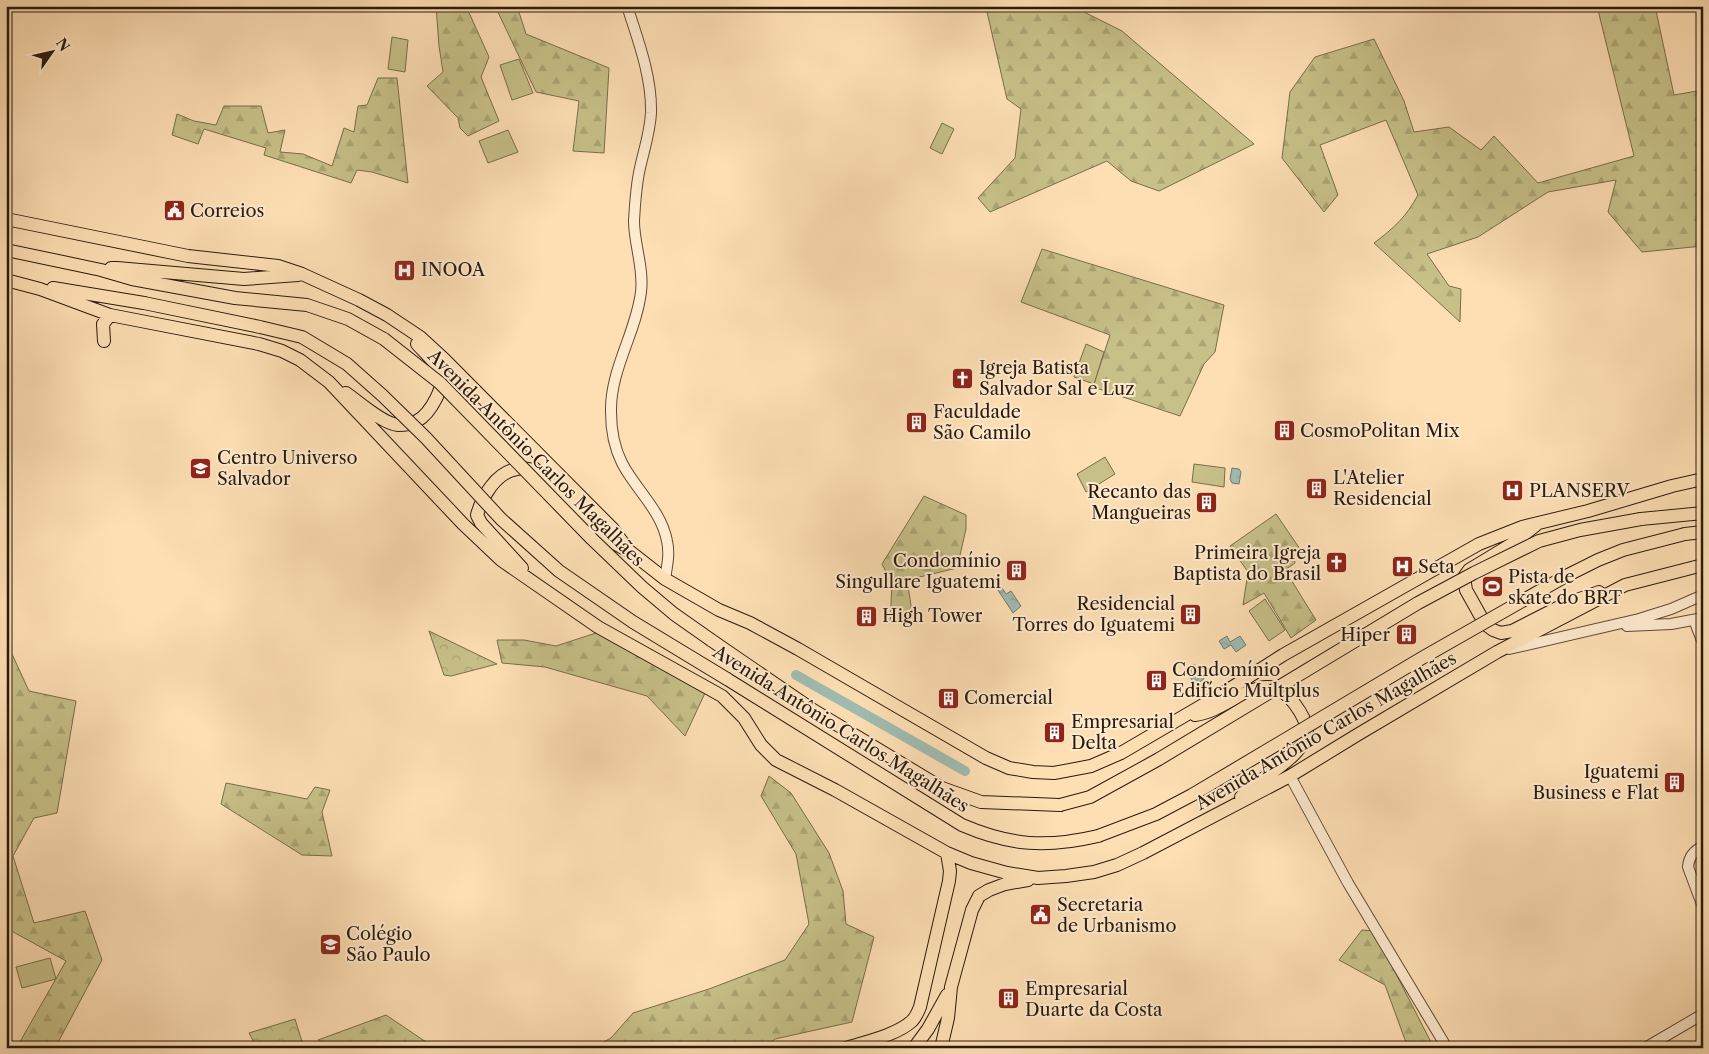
<svg xmlns="http://www.w3.org/2000/svg" width="1709" height="1054" font-family="'Libre Caslon Text',serif">
<style>
.forest{fill:url(#forest-firs);stroke:#796d4a}
.park{fill:url(#park-crowns);stroke:#796d4a}
.pitch{fill:#c7c088;stroke:#796d4a}
.water{fill:url(#water-ripples);stroke:#717b70}
.lines{fill:none;stroke-linecap:round;stroke-linejoin:round}
.canal{stroke:#a0bcb2;stroke-width:10}
.minor-casing{stroke:#604b36;stroke-width:12}
.major-casing{stroke:#2b1a0c;stroke-width:14}
.minor{stroke:#feeace;stroke-width:10}
.major{stroke:#fedfb4;stroke-width:12}
.major-bridge-casing{stroke:#2b1a0c;stroke-width:14;stroke-linecap:butt}
.major-bridge{stroke:#fedfb4;stroke-width:12}
.labels{text-anchor:middle;stroke-width:4;stroke-linejoin:round;paint-order:stroke}
.poi-label{font-size:18px;fill:#2b1a0c;stroke:#feeace;text-anchor:start}
.street-label{font-size:18px;fill:#2b1a0c;stroke:#feeace}
</style>
<defs>
<pattern id="forest-firs" width="22" height="20" patternUnits="userSpaceOnUse" patternTransform="scale(1.25)"><rect width="22" height="20" fill="#c7c088"/><path d="M5 1l3.5 6h-7zM16 11l3.5 6h-7z" fill="#aba474"/></pattern>
<pattern id="park-crowns" width="20" height="18" patternUnits="userSpaceOnUse" patternTransform="scale(1.25)"><rect width="20" height="18" fill="#c7c088"/><path d="M2 6a3 3 0 1 1 6 0M12 15a3 3 0 1 1 6 0" fill="none" stroke="#aba474"/></pattern>
<pattern id="water-ripples" width="26" height="14" patternUnits="userSpaceOnUse" patternTransform="scale(1.25)"><rect width="26" height="14" fill="#a0bcb2"/><path d="M2 4q2-2 4 0t4 0M15 11q2-2 4 0t4 0" fill="none" stroke="#8aa198"/></pattern>
</defs>
<rect width="100%" height="100%" fill="#fedfb4"/>
<filter id="stains"><feTurbulence type="fractalNoise" baseFrequency=".004" numOctaves="4"/><feColorMatrix values="0 0 0 0 .2 0 0 0 0 .09 0 0 0 0 .02 0 0 0 .5 -.17"/></filter>
<radialGradient id="worn" r=".72"><stop offset=".6" stop-color="#630" stop-opacity="0"/><stop offset="1" stop-color="#630" stop-opacity=".3"/></radialGradient>
<path class="forest" d="M436 6H466L489 57 481 77 499 121 468 136 460 128 458 118 427 86 443 72 439 46Z
M495 6H517L526 34 609 68 604 153 573 151 579 101 536 92Z
M1045 6H1072L1122 31 1254 144 1159 191 1131 181 1107 161 990 212 978 198 1015 158 1021 109 1007 99 987 12Z
M1597 6H1655L1674 95 1703 90V246L1642 252 1608 212 1616 180 1548 192 1478 237 1427 254 1449 286 1461 289 1460 322 1374 243C1394 228 1406 217 1418 195L1386 120 1320 145 1338 195 1324 212 1282 158 1290 92 1315 57 1374 39 1404 101 1414 132 1449 127 1481 150 1494 136 1538 183 1634 156Z
M378 78H397L408 183 372 172 357 170 351 183 264 155 266 148 204 129 198 144 172 135 177 114 194 121 216 125 224 106H261L268 133 285 130 280 152 303 154 332 166 344 128 354 132 358 106 367 105Z
M1042 249 1224 305 1215 352 1204 364 1180 416 1093 387 1110 335 1021 302Z
M924 496 966 515V529L957 568 907 580 913 618 890 623 892 584 882 564Z
M1276 514 1300 549 1294 556 1295 563 1285 570 1316 620 1291 638 1264 593 1243 605 1248 572 1230 546Z
M599 632 705 693 685 736 647 696 545 667 502 663 497 640H524L556 646Z
M6 641 29 691 76 701 57 813 34 818 13 856 34 923 85 911 102 960 55 1048H6V1041L17 1047 66 961 6 928Z
M769 776 791 793 829 853 843 891 846 924 874 937 852 1022 775 1039 765 1048H592L611 1038 633 1013 709 989 785 960 809 924 796 854 761 796Z
M226 783 307 799 315 787 330 790 322 812 332 856 302 855 221 804Z
M1362 930 1374 931 1434 1048H1408L1385 985 1339 960Z
M386 1015 435 1048H330L318 1040Z"/>
<path class="park" d="M429 631 497 664 451 676 444 675Z
M295 1019 304 1048H257L249 1033Z"/>
<path class="pitch" d="M392 37 408 40 405 72 388 69Z
M519 59 533 93 512 100 500 65Z
M942 123 954 129 942 154 930 148Z
M508 130 518 152 488 163 479 141Z
M1086 344 1104 352 1094 384 1074 377Z
M1105 457 1115 474 1086 492 1077 474Z
M1194 464 1225 468 1224 487 1192 482Z
M1265 599 1285 630 1269 641 1249 611Z
M50 958 56 979 22 988 16 967Z"/>
<path class="water" d="M1232 468 1239 469 1241 472 1239 484 1232 483 1230 479Z
M996 579 1006 594 1011 591 1021 606 1013 613 992 581Z
M1227 636 1230 642 1240 636 1246 645 1236 652 1231 645 1224 649 1219 641Z
M1194 664 1204 679 1195 685 1186 670Z"/>
<g class="lines">
<path class="canal" d="M796 675 965 771"/>
<defs>
<path id="minor" d="M627 6C638 40 652 77 651 113 650 132 644 150 640 168 636 185 635 203 634 221 634 244 644 268 641 292 636 333 610 370 611 412 611 430 614 447 622 463 636 490 661 510 667 541 670 554 667 566 665 579
M1694 620 1703 643
M1627 626 1671 624 1703 618
M1509 649 1639 619 1671 609 1703 595
M1290 776 1348 883 1447 1048
M1703 846C1694 851 1689 856 1688 867L1703 907
M1645 1048 1703 1014"/>
<path id="major" d="M6 219 188 256 278 266 302 274 359 300 387 315 420 337 445 360 613 529 628 550 665 579 719 610 750 623 798 649 986 758 1009 768 1033 772 1054 773 1091 766 1121 753 1220 695 1283 655 1479 544 1522 527 1588 511 1672 486 1703 479
M6 250 101 270 132 279 235 298 307 305 348 319 384 339
M111 268H117L244 279 298 275
M6 280 40 289 110 315 259 344 282 351 300 360 329 382 463 524 501 560 598 627 722 696 744 718 761 745 776 760 835 790 947 853 971 863 1007 873 1038 878 1066 876 1094 872 1117 865 1143 853 1290 776 1357 735 1497 652 1625 585 1703 565
M53 288 144 303
M104 341 103 324 110 315
M346 393C359 402 383 424 398 425 404 425 412 424 417 421 430 414 447 385 440 371 435 361 424 352 417 344
M1641 519 1703 513
M1536 525 1512 544 1469 570 1464 577 1466 590 1485 624 1493 630 1501 633 1512 631 1563 605 1599 592
M1685 534 1703 532
M522 568 481 523 477 515C482 497 496 472 517 469 525 467 532 470 540 473L608 540 627 550
M711 640 813 710 942 788 981 802 1060 805
M727 679 962 825C1011 846 1047 848 1098 836
M1195 715C1220 712 1243 689 1266 687 1278 686 1287 694 1294 703 1300 711 1306 720 1307 730 1307 756 1257 779 1241 797
M846 1048C865 1042 897 1035 912 1021 916 1017 918 1012 920 1007L949 881 950 871 947 853
M914 1048 928 1029 947 995
M941 1048 948 1018 951 987 972 910 979 896 989 890 1005 884 1028 880"/>
</defs>
<use href="#minor" class="minor-casing"/>
<use href="#major" class="major-casing"/>
<use href="#minor" class="minor"/>
<use href="#major" class="major"/>
<defs>
<path id="major-bridge" d="M144 303 260 327 302 337 347 364 383 396 426 438 501 519 559 571 633 622 727 679
M384 339 440 383 592 539 642 587 674 614 711 640
M1060 805 1090 797 1159 759 1418 603 1474 573 1539 541 1580 530 1641 519
M1098 836 1156 814 1192 795 1422 658 1566 576 1598 560 1623 550 1685 534"/>
</defs>
<use href="#major-bridge" class="major-bridge-casing"/>
<use href="#major-bridge" class="major-bridge"/>
</g>
<defs>
<symbol id="civic-square" viewBox="-11 -11 22 22"><rect x="-9" y="-9" width="18" height="18" rx="4" fill="#8f2418" stroke="#feeace"/><path d="M-.6-6.5H3V-4.5H.6V-3L4-1V1h2V6H-6V1h2V-1L-.6-3ZM-1.2 2.5V6h2.4V2.5Z" fill="#fff"/></symbol>
<symbol id="hospital-square" viewBox="-11 -11 22 22"><rect x="-9" y="-9" width="18" height="18" rx="4" fill="#8f2418" stroke="#feeace"/><path d="M-5-5h3v3.5h4V-5h3V5h-3V1.5h-4V5h-3Z" fill="#fff"/></symbol>
<symbol id="church-square" viewBox="-11 -11 22 22"><rect x="-9" y="-9" width="18" height="18" rx="4" fill="#8f2418" stroke="#feeace"/><path d="M-1.2-6h2.4v3.5h3.3v2.4h-3.3V6h-2.4V-.1h-3.3v-2.4h3.3Z" fill="#fff"/></symbol>
<symbol id="building-square" viewBox="-11 -11 22 22"><rect x="-9" y="-9" width="18" height="18" rx="4" fill="#8f2418" stroke="#feeace"/><path d="M-4-6H4V6H1V3H-1V6H-4ZM-2.5-4.3h1.7v1.8h-1.7ZM.8-4.3h1.7v1.8H.8ZM-2.5-1h1.7V.8h-1.7ZM.8-1h1.7V.8H.8Z" fill="#fff"/></symbol>
<symbol id="university-square" viewBox="-11 -11 22 22"><rect x="-9" y="-9" width="18" height="18" rx="4" fill="#8f2418" stroke="#feeace"/><path d="M0-5L7-2L0 1L-7-2ZM-4 1L0 2.5L4 1V4Q0 6-4 4Z" fill="#fff"/></symbol>
<symbol id="stadium-square" viewBox="-11 -11 22 22"><rect x="-9" y="-9" width="18" height="18" rx="4" fill="#8f2418" stroke="#feeace"/><path d="M0-5a6.5 5 0 1 0 0 10a6.5 5 0 1 0 0-10ZM-3.5-1.8h7v3.6h-7Z" fill="#fff"/></symbol>
<symbol id="school-square" viewBox="-11 -11 22 22"><rect x="-9" y="-9" width="18" height="18" rx="4" fill="#8f2418" stroke="#feeace"/><path d="M0-5L7-2L0 1L-7-2ZM-4 1L0 2.5L4 1V4Q0 6-4 4Z" fill="#fff"/></symbol>
</defs>
<g fill-rule="evenodd">
<use href="#civic-square" x="162" y="198" width="25" height="25"/>
<use href="#hospital-square" x="392" y="258" width="25" height="25"/>
<use href="#church-square" x="950" y="366" width="25" height="25"/>
<use href="#building-square" x="904" y="410" width="25" height="25"/>
<use href="#building-square" x="1272" y="418" width="25" height="25"/>
<use href="#university-square" x="188" y="456" width="25" height="25"/>
<use href="#building-square" x="1304" y="476" width="25" height="25"/>
<use href="#hospital-square" x="1500" y="478" width="25" height="25"/>
<use href="#building-square" x="1194" y="490" width="25" height="25"/>
<use href="#church-square" x="1324" y="550" width="25" height="25"/>
<use href="#hospital-square" x="1390" y="554" width="25" height="25"/>
<use href="#building-square" x="1004" y="558" width="25" height="25"/>
<use href="#stadium-square" x="1480" y="574" width="25" height="25"/>
<use href="#building-square" x="1178" y="602" width="25" height="25"/>
<use href="#building-square" x="854" y="604" width="25" height="25"/>
<use href="#building-square" x="1394" y="622" width="25" height="25"/>
<use href="#building-square" x="1144" y="668" width="25" height="25"/>
<use href="#building-square" x="936" y="686" width="25" height="25"/>
<use href="#building-square" x="1042" y="720" width="25" height="25"/>
<use href="#building-square" x="1662" y="770" width="25" height="25"/>
<use href="#civic-square" x="1028" y="902" width="25" height="25"/>
<use href="#school-square" x="318" y="932" width="25" height="25"/>
<use href="#building-square" x="996" y="986" width="25" height="25"/>
</g>
<g class="labels">
<g class="poi-label">
<text x="190" y="217">Correios</text>
<text x="421" y="276">INOOA</text>
<text x="979" y="374">Igreja Batista<tspan x="979" dy="21">Salvador Sal e Luz</tspan></text>
<text x="933" y="418">Faculdade<tspan x="933" dy="21">São Camilo</tspan></text>
<text x="1300" y="437">CosmoPolitan Mix</text>
<text x="217" y="464">Centro Universo<tspan x="217" dy="21">Salvador</tspan></text>
<text x="1333" y="484">L'Atelier<tspan x="1333" dy="21">Residencial</tspan></text>
<text x="1529" y="497">PLANSERV</text>
<text x="1191" y="498" text-anchor="end">Recanto das<tspan x="1191" dy="21">Mangueiras</tspan></text>
<text x="1321" y="559" text-anchor="end">Primeira Igreja<tspan x="1321" dy="21">Baptista do Brasil</tspan></text>
<text x="1001" y="567" text-anchor="end">Condomínio<tspan x="1001" dy="21">Singullare Iguatemi</tspan></text>
<text x="1418" y="573">Seta</text>
<text x="1508" y="583">Pista de<tspan x="1508" dy="21">skate do BRT</tspan></text>
<text x="1175" y="610" text-anchor="end">Residencial<tspan x="1175" dy="21">Torres do Iguatemi</tspan></text>
<text x="882" y="622">High Tower</text>
<text x="1390" y="641" text-anchor="end">Hiper</text>
<text x="1172" y="676">Condomínio<tspan x="1172" dy="21">Edifício Multplus</tspan></text>
<text x="964" y="704">Comercial</text>
<text x="1071" y="728">Empresarial<tspan x="1071" dy="21">Delta</tspan></text>
<text x="1659" y="778" text-anchor="end">Iguatemi<tspan x="1659" dy="21">Business e Flat</tspan></text>
<text x="1057" y="911">Secretaria<tspan x="1057" dy="21">de Urbanismo</tspan></text>
<text x="346" y="940">Colégio<tspan x="346" dy="21">São Paulo</tspan></text>
<text x="1025" y="995">Empresarial<tspan x="1025" dy="21">Duarte da Costa</tspan></text>
</g>
<g class="street-label">
<text transform="translate(536 458) rotate(45)" y="6">Avenida Antônio Carlos Magalhães</text>
<text transform="translate(841 729) rotate(32)" y="6">Avenida Antônio Carlos Magalhães</text>
<text transform="translate(1326 731) rotate(-30)" y="6">Avenida Antônio Carlos Magalhães</text>
</g>
</g>
<rect width="1709" height="1054" fill="none" stroke="#fedfb4" stroke-width="25"/>
<rect x="8" y="8" width="1694" height="1039" fill="none" stroke="#2b1a0c" stroke-width="2.5"/>
<rect x="12" y="12" width="1684" height="1029" fill="none" stroke="#2b1a0c"/>
<g transform="translate(52 52) rotate(56)" stroke="#feeace" stroke-width="4" paint-order="stroke">
<path d="M0-4L9 19L0 12L-9 19Z" fill="#2b1a0c"/>
<text y="-8" font-size="14" font-weight="bold" text-anchor="middle" fill="#2b1a0c">N</text>
</g>
<rect width="100%" height="100%" filter="url(#stains)"/>
<rect width="100%" height="100%" fill="url(#worn)"/>
</svg>
